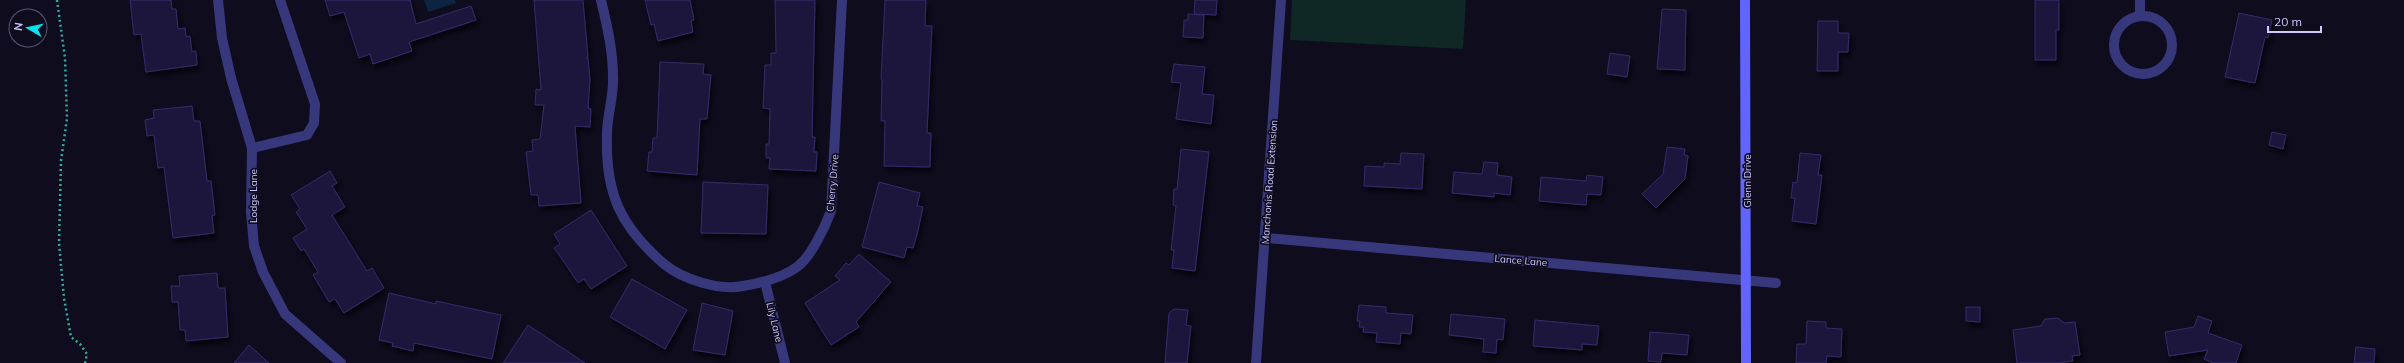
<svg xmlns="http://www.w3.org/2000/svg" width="2404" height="363" font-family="Mulish,sans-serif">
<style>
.green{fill:#0f2725}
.water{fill:#0c2341}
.building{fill:#1e183e;stroke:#342b6a;filter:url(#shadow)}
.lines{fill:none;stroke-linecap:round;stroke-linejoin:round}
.path{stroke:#2eada0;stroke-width:2.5;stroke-dasharray:2 3;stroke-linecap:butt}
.lane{stroke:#37387c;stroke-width:10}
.street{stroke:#37387c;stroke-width:10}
.secondary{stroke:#6164fd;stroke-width:10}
.labels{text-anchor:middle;stroke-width:3.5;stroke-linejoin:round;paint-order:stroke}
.street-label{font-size:10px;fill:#cdc9fe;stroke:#0e0c1d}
</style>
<defs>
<filter id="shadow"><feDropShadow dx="2.5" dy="4.5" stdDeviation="2" flood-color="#0009"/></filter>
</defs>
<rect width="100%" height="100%" fill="#0e0c1d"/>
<path class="green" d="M1292 0H1466L1463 49 1290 40Z"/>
<path class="water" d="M424 0H455L456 3 428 12Z"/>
<path class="building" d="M130 0H171L172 9H176L178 29 185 28 186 37 190 36 192 52 196 51 197 65 146 72 141 34 134 35Z
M325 0H410L416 24 471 6 476 20 409 42 412 51 373 64 370 54 359 58 344 12 330 16Z
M534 0H583L588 57 586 58H588L590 80 588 108 591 109 590 127 575 126 581 203 539 206 538 195H531L526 152 533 151 532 140 540 139 544 105H535L536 89 541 90Z
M645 0H690L694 20 691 21 693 32 658 41 654 24 651 25Z
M775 0H815L812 137H815L814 152H817L816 171 769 169 770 158H766V144H769L770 109 763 108 765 65H771V53H776Z
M885 0H926L925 26H932L927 133H931L930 167 884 166 885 121H881L882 80 881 79Z
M1195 0H1217L1216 15 1194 14Z
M2035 0H2059V30H2056V60H2035Z
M1662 9 1686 10 1685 70 1657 69Z
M2239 13 2272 20 2268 38 2265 37 2255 83 2225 77Z
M1188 14 1204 15 1203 38 1183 37 1184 20H1188Z
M1818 21H1838V33H1849L1848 52H1838V71H1817Z
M1610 53 1630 56 1627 77 1607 74Z
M660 62 704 64 703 74 711 75 707 119H700L697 175 647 171 649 152H652L653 138H657Z
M1174 64 1205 67 1202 94 1214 95 1211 124 1176 119 1181 83 1171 82Z
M192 106 194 121H200L207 181H211L215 215 212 216 214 233 173 238 164 167 158 168 154 135 147 136 145 120 154 118 153 110Z
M2272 132 2286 135 2283 149 2269 145Z
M1667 147 1685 149 1684 155 1688 156 1685 179 1656 208 1642 194 1663 174Z
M1181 149 1209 152 1195 271 1172 268 1174 250H1171L1176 206 1173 205 1174 189H1177Z
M1401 153 1424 154 1422 189 1364 186 1365 166 1384 167V163L1400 164Z
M1800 153 1821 155 1818 175H1822L1816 224 1792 221 1795 198H1791L1793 182 1797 183Z
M1484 162 1498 163 1497 175 1512 177 1510 195 1494 193V197L1452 193 1454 172 1482 174Z
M330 171 337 183 332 186 345 207 332 215 367 271 372 268 384 288 344 313 335 299 329 302 313 275 318 272 304 249 301 251 293 238 307 229 296 212 300 209 291 195Z
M1587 175 1603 177 1601 195 1587 194 1586 205 1539 201 1541 177 1586 181Z
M703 182 768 185 766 234 701 233Z
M879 182 920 193 917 206 923 207 917 235 913 248 907 247 904 258 862 247Z
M591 210 627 266 591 289 584 279 578 283 562 259 554 248 560 244 554 234Z
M859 254 891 282 856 322 859 327 831 345 805 303 840 280 835 276 846 263 849 265Z
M217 273 218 288H225L228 337 186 341 185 330H180L178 302H172L171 286H180L179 276Z
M632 279 687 310 665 349 610 317Z
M389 293 436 304V301L501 315 492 359 414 343 413 351 392 346 393 343 379 340Z
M702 303 733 311 725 355 693 350Z
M1359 305 1386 307V313L1413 315 1411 334 1401 333 1400 344 1376 342 1377 333 1363 332 1364 327H1359L1360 321H1357Z
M1966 307H1980V322L1966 321Z
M1174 309 1188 310 1186 325 1191 326 1187 363H1165L1169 313Z
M1451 314 1505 319 1503 340 1497 339 1496 353 1483 352 1484 339 1449 335Z
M2198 316 2212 321 2208 333 2242 345 2236 363H2213L2204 359 2208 350 2169 356 2165 332 2194 327Z
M2058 318 2064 323 2075 322 2080 355 2072 356 2073 361 2058 363H2017L2013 330 2041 326 2045 319Z
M1535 320 1599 326 1597 345 1582 344V350L1533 346Z
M1807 321 1826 322V328L1842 329 1841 357 1827 356 1826 363H1796L1797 344H1806Z
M528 325 585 363H503Z
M1650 332 1689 335 1687 355 1662 353 1661 362 1648 361Z
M249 345 269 363H234Z
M2356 347 2375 349 2374 363H2354Z"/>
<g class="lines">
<path class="path" d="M57 0 65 58 67 118 61 161 59 243 64 298 71 337 80 344 87 354 85 363"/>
<path class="lane" d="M252 148 307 135 314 123 315 104 280 0"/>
<path class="street" d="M218 0 222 38 231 78 252 148 251 212 254 246 263 272 285 314 341 363
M601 0C607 25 613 51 613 77 614 96 607 115 607 134 605 193 620 226 664 264 682 279 719 291 743 286 761 283 782 278 797 267 811 257 825 227 831 211L842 0
M2140 0V15
M2114 45a29 29 0 1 1 58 0a29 29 0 1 1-58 0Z
M1266 238 1776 283
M765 282 785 363
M1256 363 1281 0"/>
<path class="secondary" d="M1745 0 1746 363"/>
</g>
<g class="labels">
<g class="street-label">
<text transform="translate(1747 181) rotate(-90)" y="4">Glenn Drive</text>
<text transform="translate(1269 182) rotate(-86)" y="4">Manchonis Road Extension</text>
<text transform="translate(832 183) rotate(-85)" y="4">Cherry Drive</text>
<text transform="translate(253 196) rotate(-90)" y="4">Lodge Lane</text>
<text transform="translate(1521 260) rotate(5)" y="4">Lance Lane</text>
<text transform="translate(775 322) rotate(76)" y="4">Lily Lane</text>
</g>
</g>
<g transform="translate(28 28) rotate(279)"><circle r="19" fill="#0e0c1d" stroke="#5a5877"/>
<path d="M0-3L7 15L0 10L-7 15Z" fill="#03e3f0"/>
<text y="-6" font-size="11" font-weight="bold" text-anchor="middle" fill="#cdc9fe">N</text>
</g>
<path d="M2268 26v6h53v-6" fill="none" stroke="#cdc9fe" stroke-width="2"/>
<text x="2274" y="26" font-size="12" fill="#cdc9fe" stroke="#0e0c1d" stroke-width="3" paint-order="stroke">20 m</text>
</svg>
